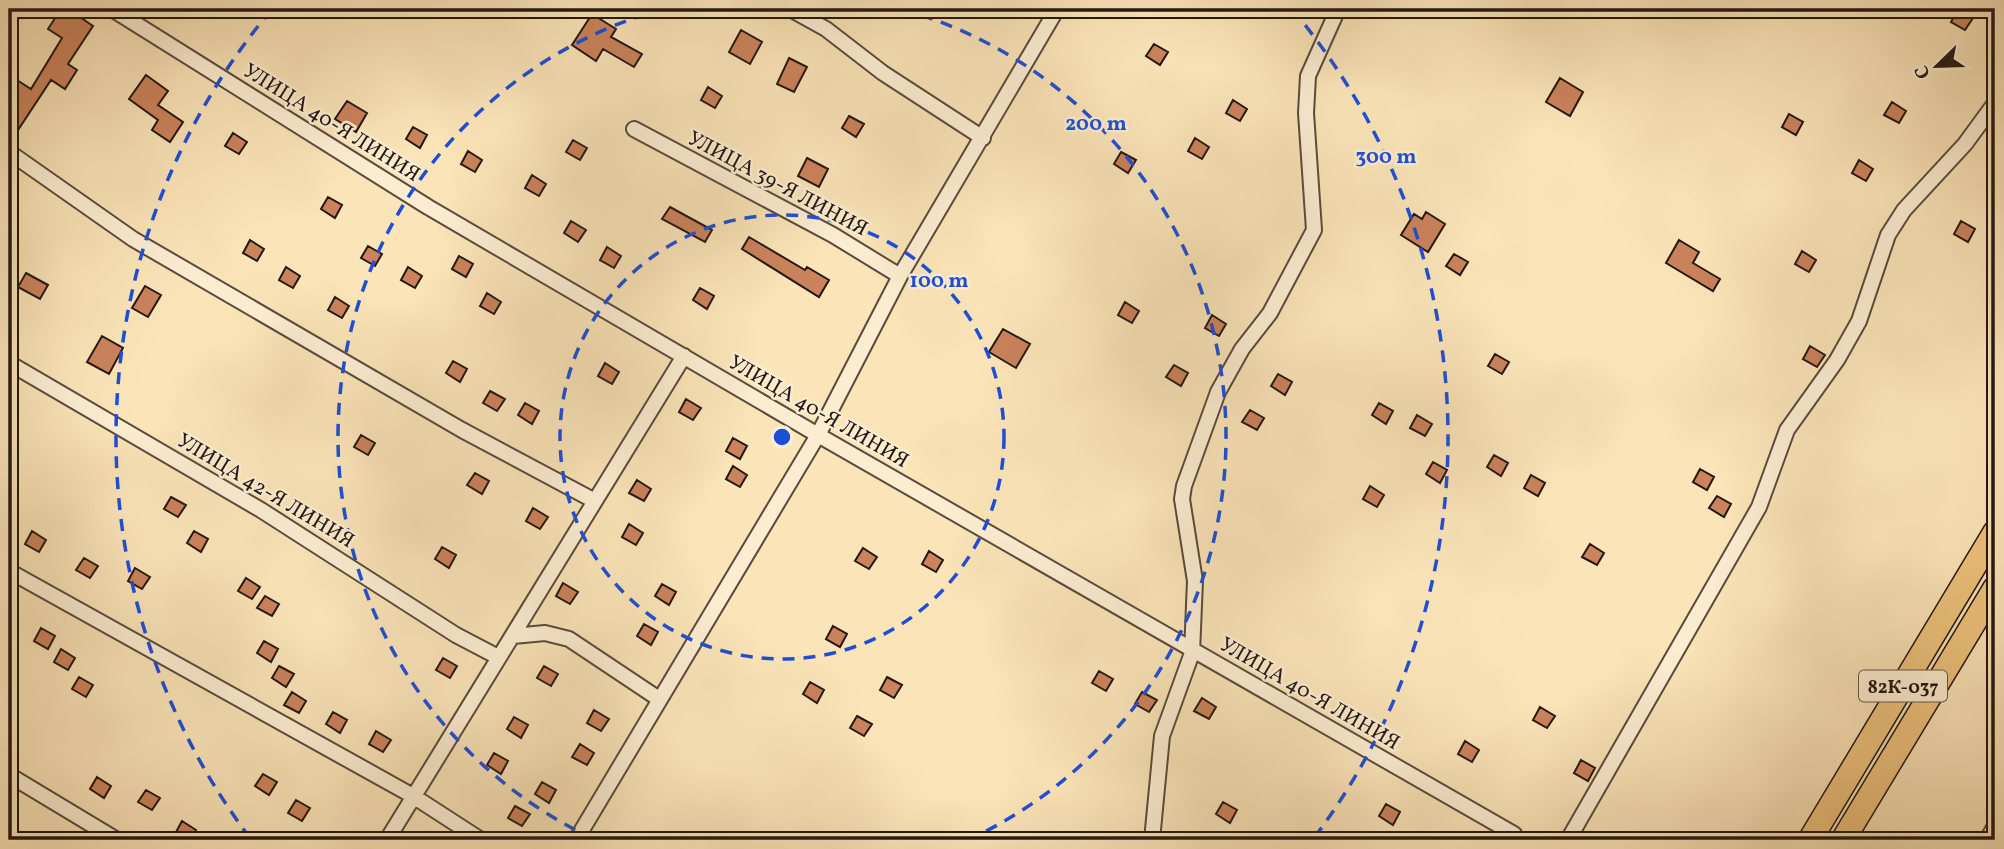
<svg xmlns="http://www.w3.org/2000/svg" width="2004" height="849" font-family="Vollkorn,serif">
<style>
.building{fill:#ca835c;stroke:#241712;stroke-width:2}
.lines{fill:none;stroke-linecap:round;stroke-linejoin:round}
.minor-casing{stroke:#5a4a3c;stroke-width:18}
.primary-casing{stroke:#241712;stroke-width:26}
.minor{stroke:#fcedd1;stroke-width:14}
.primary{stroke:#edc27c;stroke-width:23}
.ring{fill:none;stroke:#1d4ed8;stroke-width:3.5;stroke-dasharray:12 9}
.labels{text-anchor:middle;stroke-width:5;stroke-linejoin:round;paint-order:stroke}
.shield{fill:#fcedd1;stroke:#65574b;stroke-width:2}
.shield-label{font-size:19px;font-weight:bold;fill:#241712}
.street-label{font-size:21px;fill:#241712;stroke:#fcedd1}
.centre{fill:#1d4ed8;stroke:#fcedd1;stroke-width:3.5}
.ring-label{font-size:21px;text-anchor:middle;font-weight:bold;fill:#1d4ed8;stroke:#fcedd1;stroke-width:5;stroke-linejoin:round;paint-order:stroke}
</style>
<rect width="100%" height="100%" fill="#fae4b8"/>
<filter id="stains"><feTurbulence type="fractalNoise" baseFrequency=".00286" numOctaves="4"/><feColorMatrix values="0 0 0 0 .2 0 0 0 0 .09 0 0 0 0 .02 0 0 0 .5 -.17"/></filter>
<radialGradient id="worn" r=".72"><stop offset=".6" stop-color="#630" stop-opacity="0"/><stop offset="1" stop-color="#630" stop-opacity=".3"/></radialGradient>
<path class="building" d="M61 9H68L93 26 68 64 77 70 65 89 51 80 18 130 9 124V92L17 80 31 89 62 38 48 29Z
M1958 9 1973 18 1965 30 1951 22Z
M592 14 616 29 611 37 642 54 634 67 603 49 596 61 572 45Z
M741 30 762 42 750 64 729 52Z
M1154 44 1168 52 1160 65 1146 56Z
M789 58 807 67 794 92 777 84Z
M146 75 168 91 158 105 183 122 170 142 152 130 158 120 129 99Z
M1560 78 1583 92 1570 116 1546 102Z
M708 87 722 96 715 108 701 100Z
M1233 100 1247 109 1240 121 1226 113Z
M347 101 367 113 356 132 335 119Z
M1892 102 1906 111 1899 123 1884 115Z
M1789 114 1803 122 1796 135 1782 127Z
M849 116 864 124 856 137 842 128Z
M413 127 427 135 420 148 406 139Z
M233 133 247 142 239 154 225 146Z
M1195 138 1209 147 1202 159 1188 151Z
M573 140 587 148 580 160 566 152Z
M468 151 482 160 475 172 461 164Z
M1121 152 1136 160 1128 173 1114 164Z
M807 158 828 169 819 187 798 176Z
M1859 160 1873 169 1866 181 1852 173Z
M532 175 546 184 539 196 525 188Z
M328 197 342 205 335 218 321 209Z
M670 207 712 230 705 242 662 219Z
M1426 212 1445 224 1428 252 1401 235 1414 214 1422 219Z
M571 221 586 230 578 242 564 233Z
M1961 221 1975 229 1968 242 1954 234Z
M749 237 805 270 807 267 829 280 819 297 742 249Z
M250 240 264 249 257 261 243 253Z
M1679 240 1699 252 1693 263 1720 279 1713 291 1666 263Z
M368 246 382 254 375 266 361 258Z
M607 247 621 256 614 268 600 260Z
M1802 251 1816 260 1809 272 1795 264Z
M1454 254 1468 262 1460 275 1446 266Z
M459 256 473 264 466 277 452 269Z
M286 267 300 276 293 288 279 280Z
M408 267 422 276 415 288 401 280Z
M26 273 48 285 40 299 18 287Z
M145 286 161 295 148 317 132 308Z
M700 288 714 296 707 309 693 300Z
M487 293 501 302 494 314 480 306Z
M335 297 349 306 342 318 328 310Z
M1125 302 1139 311 1132 323 1118 315Z
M1212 315 1226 324 1219 336 1205 328Z
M1003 329 1030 344 1016 368 989 352Z
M102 336 123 348 109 374 87 362Z
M1810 346 1825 355 1817 367 1803 359Z
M1495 354 1509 362 1502 374 1488 366Z
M453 361 467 369 460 382 446 373Z
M605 363 619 372 612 384 598 376Z
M1174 365 1188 373 1181 386 1166 377Z
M1278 374 1292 382 1285 395 1271 386Z
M490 391 505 399 497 411 483 403Z
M686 399 701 408 693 420 679 412Z
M525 403 539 411 532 424 518 415Z
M1379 403 1393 411 1386 424 1372 415Z
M1250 410 1264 418 1257 430 1242 422Z
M1417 415 1432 424 1425 436 1410 428Z
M361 435 375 443 368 455 354 447Z
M733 438 747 446 740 459 726 451Z
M1494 455 1508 463 1501 476 1487 467Z
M1433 462 1447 470 1440 483 1426 474Z
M733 466 747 475 740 487 726 479Z
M1700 469 1714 477 1707 490 1693 482Z
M475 473 489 481 482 494 467 485Z
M1531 475 1545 483 1538 496 1524 488Z
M637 480 651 489 644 501 629 493Z
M1370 486 1384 495 1377 507 1363 499Z
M1717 496 1731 504 1724 517 1709 508Z
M171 497 186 505 178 517 164 509Z
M533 508 548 517 540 529 526 521Z
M629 524 643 533 636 545 622 537Z
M32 531 46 540 39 552 25 544Z
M194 531 208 539 201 552 187 543Z
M1590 544 1604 553 1597 565 1582 557Z
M442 547 456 555 449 568 435 559Z
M863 548 877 557 869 569 855 561Z
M929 551 943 560 936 572 922 564Z
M84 558 98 566 90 578 76 570Z
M135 568 150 577 142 589 128 581Z
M246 578 260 587 252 599 238 591Z
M563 583 578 592 570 604 556 596Z
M662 584 676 592 669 605 655 596Z
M265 596 279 604 272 616 257 608Z
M644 624 658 632 651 645 637 636Z
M833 626 847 634 840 647 826 639Z
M41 628 55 636 48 649 34 641Z
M264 641 278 649 271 662 257 653Z
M61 649 75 658 68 670 54 662Z
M443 658 457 666 450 678 436 670Z
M279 666 294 674 286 687 272 678Z
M544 666 558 674 551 686 537 678Z
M1099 671 1113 679 1106 691 1092 683Z
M79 677 93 685 86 697 72 689Z
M887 677 902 685 894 698 880 690Z
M810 682 824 690 817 703 803 694Z
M292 692 306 701 299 713 284 705Z
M1142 692 1157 700 1149 712 1135 704Z
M1202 698 1216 707 1209 719 1194 711Z
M1540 707 1555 716 1547 728 1533 720Z
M594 710 609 719 601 731 587 723Z
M333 712 347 720 340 733 326 724Z
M857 716 872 724 864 736 850 728Z
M514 717 528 725 521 738 507 729Z
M376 731 391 740 383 752 369 744Z
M1465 741 1479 750 1472 762 1458 754Z
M580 744 594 753 587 765 572 757Z
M494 753 508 761 501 774 487 765Z
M1581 760 1595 768 1588 781 1574 773Z
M263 774 277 782 269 795 255 786Z
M97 777 111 786 104 798 90 789Z
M542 782 556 790 549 803 535 794Z
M146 790 160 798 152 810 138 802Z
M296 800 310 808 302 821 288 813Z
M1223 802 1237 810 1230 823 1216 814Z
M1386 804 1400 812 1393 825 1379 816Z
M515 806 530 814 522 826 508 818Z
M182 821 196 830 190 840 175 834Z"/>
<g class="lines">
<defs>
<path id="minor" d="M112 9 428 207 818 435 1514 834
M790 9 826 29 883 73 983 138
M634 129 833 235 900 276
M9 152 133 239 462 430 593 500
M9 363 261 510 456 635 498 657
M9 571 413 796 481 840
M513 636 545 633 569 639 659 699
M9 775 117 840
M387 840 684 356
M576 840 818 435 900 276 1057 9
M1152 840 1162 736 1192 653 1195 581 1182 499 1184 486 1218 392 1242 349 1270 313 1314 230 1306 113 1308 76 1338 9
M1568 840 1759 507 1787 430 1837 360 1859 321 1888 235 1904 210 1965 144 1995 103
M1987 840 1995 826"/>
<path id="primary" d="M1810 840 1995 532
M1843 840 1995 588"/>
</defs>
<use href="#minor" class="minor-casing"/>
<use href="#primary" class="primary-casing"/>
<use href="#minor" class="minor"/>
<use href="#primary" class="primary"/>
</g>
<g class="ring">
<circle cx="782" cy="437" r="222"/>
<path d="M594 839A444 444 0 0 1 663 9M901 9A444 444 0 0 1 970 839"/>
<path d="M250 838A666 666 0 0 1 272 9M1292 9A666 666 0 0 1 1314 838"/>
</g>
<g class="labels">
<rect class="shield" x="1859" y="670.5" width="88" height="31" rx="5"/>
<g class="shield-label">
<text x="1903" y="693">82К-037</text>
</g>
<g class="street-label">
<text transform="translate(332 122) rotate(32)" y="7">УЛИЦА 40-Я ЛИНИЯ</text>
<text transform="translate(778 183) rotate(28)" y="7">УЛИЦА 39-Я ЛИНИЯ</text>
<text transform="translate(819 411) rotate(30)" y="7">УЛИЦА 40-Я ЛИНИЯ</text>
<text transform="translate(266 490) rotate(31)" y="7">УЛИЦА 42-Я ЛИНИЯ</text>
<text transform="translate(1310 693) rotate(30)" y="7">УЛИЦА 40-Я ЛИНИЯ</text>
</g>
</g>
<circle cx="782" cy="437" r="10" class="centre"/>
<g class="ring-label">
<text x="1096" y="130">200 m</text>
<text x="1386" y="163">300 m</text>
<text x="939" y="287">100 m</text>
</g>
<rect width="2004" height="849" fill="none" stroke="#fae4b8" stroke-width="35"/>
<rect x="10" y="10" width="1983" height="828" fill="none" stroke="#241712" stroke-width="3.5"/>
<rect x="18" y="18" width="1969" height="814" fill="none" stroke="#241712" stroke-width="2"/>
<g transform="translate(1937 66) rotate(247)" stroke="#fcedd1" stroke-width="5" paint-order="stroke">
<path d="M0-5L12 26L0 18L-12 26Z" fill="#241712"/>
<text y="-10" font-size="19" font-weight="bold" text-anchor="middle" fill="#241712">С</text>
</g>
<rect width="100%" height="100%" filter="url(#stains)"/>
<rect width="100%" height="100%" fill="url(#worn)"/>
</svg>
